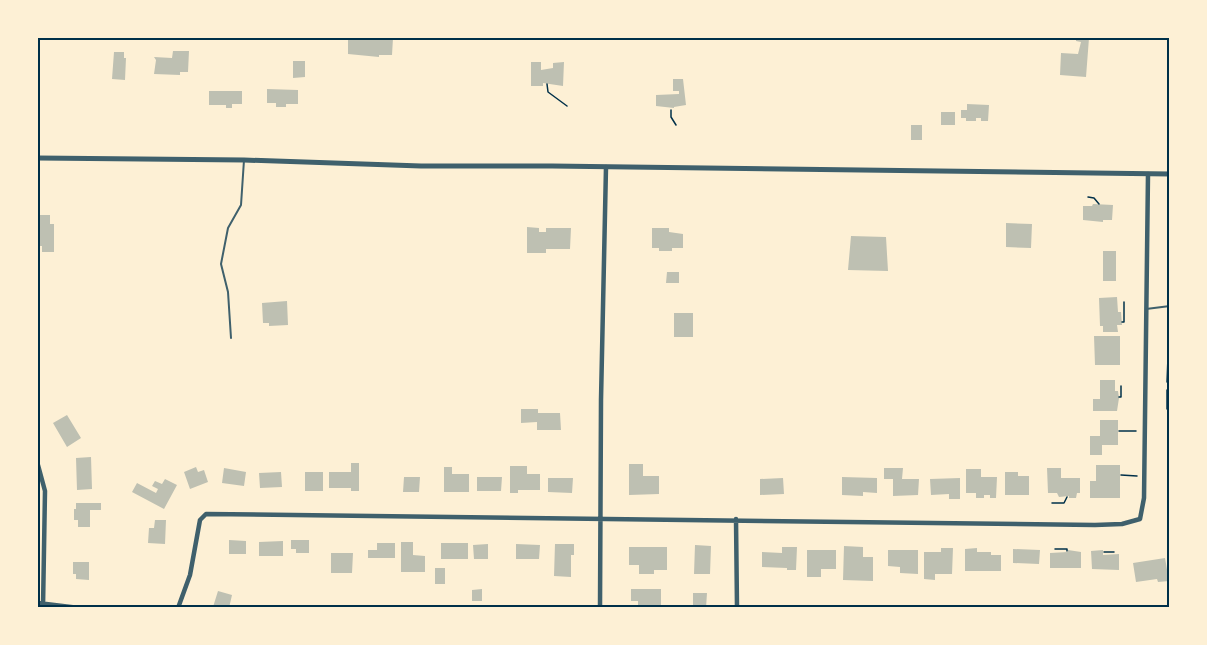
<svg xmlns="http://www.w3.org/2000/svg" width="1207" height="645" font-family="Georgia,serif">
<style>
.building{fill:#bec0b2}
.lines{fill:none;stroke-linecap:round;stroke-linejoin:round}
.path{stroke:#003049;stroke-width:1.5}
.service{stroke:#3f606c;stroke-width:2}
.minor{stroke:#3f606c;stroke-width:4.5}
.tertiary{stroke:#3f606c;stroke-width:5}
.neatline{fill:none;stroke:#003049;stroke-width:2}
</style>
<rect width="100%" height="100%" fill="#fdf0d5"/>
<path class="building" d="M348 38H393L392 55H379V57L348 54Z
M1076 38H1089L1086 77 1060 75 1061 53 1078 54 1081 42 1076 41Z
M173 51H189L188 72H180V75L154 74 156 60 154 57 172 58Z
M114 52H124V58H126L125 80 112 79Z
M293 61H305V77L293 78Z
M531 62H541V70L553 68V63L564 62 563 86 543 83V86H531Z
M673 79H683L686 105 674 107V108L656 106V95L679 94V91H673Z
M267 89 298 90V104H286V107H276V103H267Z
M209 91H242V104H232V108H226V105H209Z
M967 104 989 105 988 121H981V118H976V121H966V118H961V110H967Z
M941 112H955V125H941Z
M911 125H922V140H911Z
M1093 204 1113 205 1112 220H1103V222L1083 220V206H1092Z
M38 215H50V224H54V252H42V246H38Z
M1006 223 1032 224 1031 248 1006 247Z
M527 227 539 228V232H546V228H571L570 249H546V253H527Z
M652 228H669V232L683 234V248H672V251H659V248H652Z
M851 236 886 237 888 271 848 270Z
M1103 251H1116V281H1103Z
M667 272H679V283H666Z
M1117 297 1118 312H1121L1122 325H1117L1118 332H1103V326H1100L1099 298Z
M287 301 288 325 269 326V323H263L262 303Z
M674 313H693V337H674Z
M1094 336H1120V365H1095Z
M1100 380H1115V391H1118L1119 398 1117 411H1093V399H1100Z
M521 409H538V413H560L561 430H537V422L521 423Z
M67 415 81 438 67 447 53 423Z
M1100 420H1118V445H1102V455H1090V436H1100Z
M91 457 92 489 77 490 76 458Z
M351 463H359V491H351V488H329V472H351Z
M629 464H643V476H659V494L629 495Z
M1096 465H1120V498H1090V481H1096Z
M510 466H527V474H540V490H518V493H510Z
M196 467 198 472 204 470 208 482 190 489 184 472Z
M444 467H452V474H469V492H444Z
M224 468 246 472 244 486 222 483Z
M884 468H903L902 479H919L918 495 893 496V479H884Z
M1047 468H1061V478H1080V493H1077L1076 498H1069V496L1059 497 1057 493H1048Z
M966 469H981V477H997L996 498H990V495H984V498H976V493H966Z
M281 472 282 487 260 488 259 473Z
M305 472H323V491H305Z
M1005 472H1018V476H1029V495H1005Z
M404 477H420L419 492H403Z
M477 477H502L501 491H477Z
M842 477 877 478V493L863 492V496L842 495Z
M548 478H573L572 493 548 492Z
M783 478 784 494 760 495V479Z
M960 478V499H949V494L931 495 930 479Z
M165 479 177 485 164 509 132 492 137 483 156 493 158 489 152 486 155 481 162 484Z
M76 503H101V510H90V527H78V520H74V509H76Z
M155 520H166L165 544 148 543 149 528H154Z
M229 540 246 541V554H229Z
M291 540H309V553H296V549H291Z
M283 541V556H259V542Z
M401 542H413V555L425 556V572H401Z
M377 543H395V558H368V550H377Z
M441 543H468V559H441Z
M488 544V559H474L473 545Z
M516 544 540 545 539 559H516Z
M555 544H574V555H571V577L554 576Z
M695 545 711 546 710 574H694Z
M844 546 863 547V557H873V581L843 580Z
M629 547H667V570H654V574H639V565H629Z
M782 547H797L796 570H787V568L762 567V552L782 553Z
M941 548H953L952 574H935V580L924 579V552H941Z
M977 548V552H991V555H1001V571H965V549Z
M1013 549 1040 550 1039 564 1013 563Z
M807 550H836V569H821V577H807Z
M888 550H918V574L900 573V567L888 566Z
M1068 550 1081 552V568H1050V553L1068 552Z
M1103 550V555L1119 554V570L1092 569 1091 551Z
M331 553H353L352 573H331Z
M1165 558 1169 581 1158 582 1157 579 1136 582 1133 563Z
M73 562H89V580L76 579V574H73Z
M435 568H445V584H435Z
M482 589V601H472V590Z
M631 589H661V607L638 608V601H631Z
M218 591 232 595 229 608 213 607Z
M693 593H707L706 608H693Z"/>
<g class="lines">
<path class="path" d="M547 84 548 92 567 106
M671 110V117L676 125
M1088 197 1094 198 1099 204
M1122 322H1124V302
M1167 382 1168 357H1170
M1119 397H1121V386
M1167 409V390
M1119 431H1136
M1121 475 1137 476
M1052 503H1064L1067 497
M1055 549H1067V551
M1104 552H1114"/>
<path class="service" d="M1146 309 1170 306
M231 338 228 292 221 264 228 228 241 205 244 160"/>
<path class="minor" d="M38 465 45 491 43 608
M736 519 737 608
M38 603 79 608
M178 608 190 575 200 520 206 514 1095 525 1122 524 1140 519 1144 498 1148 174
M600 608 601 400 606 167"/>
<path class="tertiary" d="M38 158 244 160 421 166H552L1170 174"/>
</g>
<rect width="1207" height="645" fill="none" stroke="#fdf0d5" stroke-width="78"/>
<rect x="39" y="39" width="1129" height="567" class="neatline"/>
</svg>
